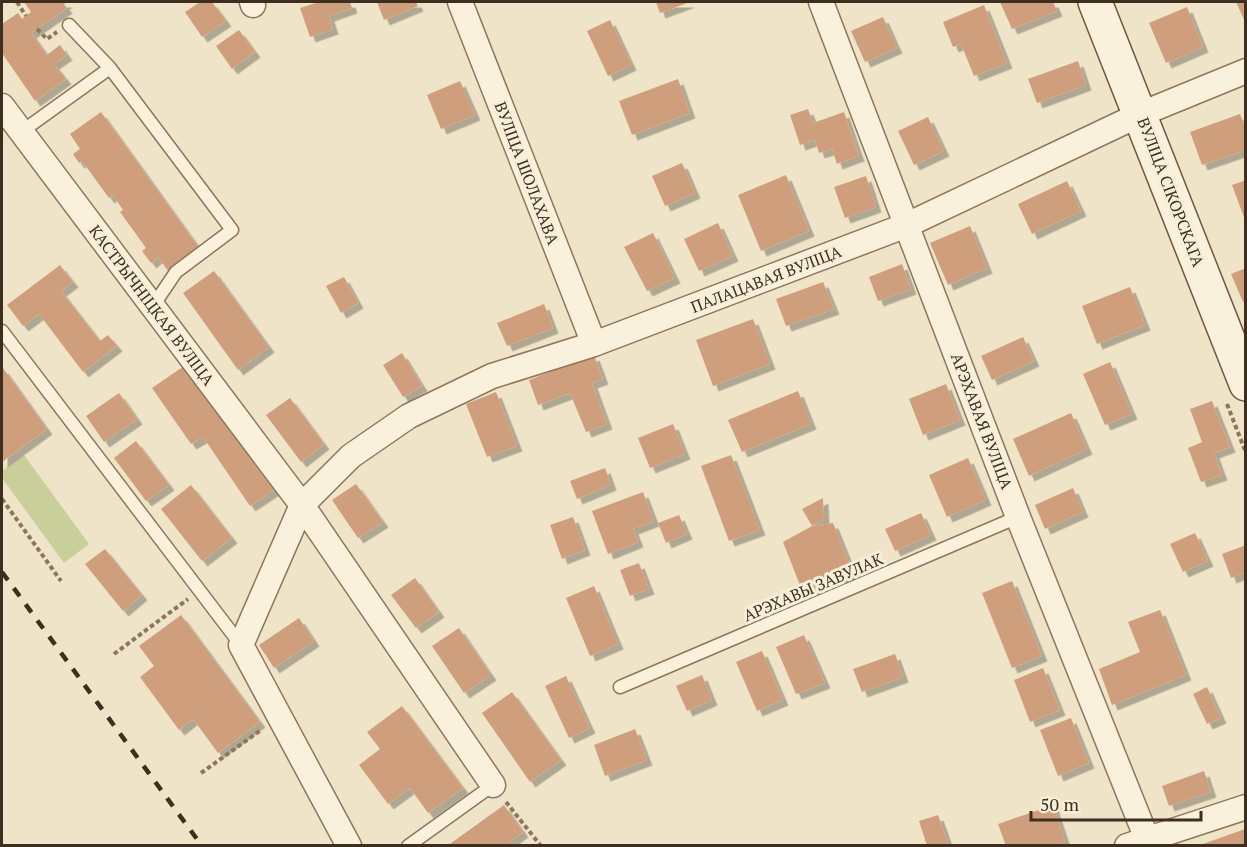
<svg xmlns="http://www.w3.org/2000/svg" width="1247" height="847" font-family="'PT Serif',serif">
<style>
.green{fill:#c9cf9b}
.building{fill:#cf9f7d;filter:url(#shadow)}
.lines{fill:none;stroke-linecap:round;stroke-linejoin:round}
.lane-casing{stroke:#8d765c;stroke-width:15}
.street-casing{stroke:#8d765c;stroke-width:27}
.secondary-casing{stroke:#6f573f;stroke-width:36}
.path{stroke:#8d765c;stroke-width:4;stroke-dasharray:4.5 3;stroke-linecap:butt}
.lane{stroke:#faf1dc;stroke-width:12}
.street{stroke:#faf1dc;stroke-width:24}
.secondary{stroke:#faf1dc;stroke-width:33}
.rail{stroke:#3d2e20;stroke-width:4.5;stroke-dasharray:10 10;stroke-linecap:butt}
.labels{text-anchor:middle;stroke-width:6;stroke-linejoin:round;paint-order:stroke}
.street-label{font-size:16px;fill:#3d2e20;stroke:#f7eed8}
</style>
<defs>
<filter id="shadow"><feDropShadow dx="5.5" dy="5.5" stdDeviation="0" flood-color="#0004"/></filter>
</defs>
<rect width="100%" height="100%" fill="#f0e4c8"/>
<path class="green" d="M24 455 89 544 64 563 2 478V471Z"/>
<path class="building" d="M24 2H68L64 4 67 8 31 33 47 55 60 45 67 55 54 64 66 79 35 101 2 53V24L18 13 22 19 31 12Z
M200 2H212L226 21 202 37 185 12Z
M319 2H350L352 8 329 16 333 29 310 37 300 8Z
M377 2H416L418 6 384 20Z
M656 2H690L660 13Z
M1000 2H1053L1057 11 1012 29Z
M1236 2H1246V24Z
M984 5 1007 63 974 76 961 44 953 47 943 22Z
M1187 7 1203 47 1166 63 1149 23Z
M883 17 897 48 865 62 851 31Z
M610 20 631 65 608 76 587 31Z
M239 30 255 52 232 69 216 46Z
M1078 61 1086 85 1037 103 1028 79Z
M678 79 690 113 632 135 619 101Z
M460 81 475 115 441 129 427 95Z
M808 109 813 123 844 112 859 156 837 164 832 149 819 153 815 140 800 145 790 115Z
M101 112 199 248 168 271 158 257 151 263 142 251 146 248 120 212 123 210 113 195 109 198 82 161 79 163 73 154 80 149 70 134Z
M1240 114 1246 129V150L1202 165 1190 132Z
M928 117 944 151 914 165 898 131Z
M682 163 695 193 665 206 652 176Z
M786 175 809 231 761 251 738 195Z
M866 176 876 207 845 218 834 187Z
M1246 180V220H1245L1232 185Z
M1067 181 1081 211 1032 234 1018 204Z
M718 223 733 256 699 271 684 239Z
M970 226 987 268 948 285 930 243Z
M653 233 675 278 647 291 624 247Z
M902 264 911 289 878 301 869 277Z
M60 265 73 282 61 291 100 341 108 335 117 346 83 372 39 314 23 326 7 305Z
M1246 268V301L1243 302 1231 274Z
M214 271 269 347 238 370 183 293Z
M344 277 358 303 341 313 326 286Z
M823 282 834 309 786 326 776 299Z
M1130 287 1145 325 1097 344 1082 306Z
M544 304 553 328 507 346 497 323Z
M753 319 770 364 713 386 696 340Z
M1023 337 1034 361 992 380 981 356Z
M402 353 422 386 403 397 383 365Z
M594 355 603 379 592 383 607 424 586 432 570 393 538 405 529 380Z
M1110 362 1132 414 1105 425 1083 374Z
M187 364 274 490 250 506 203 437 191 444 152 388Z
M3 368 47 429 2 462V369Z
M946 384 960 420 923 435 909 399Z
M798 391 811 424 742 452 728 420Z
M496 392 517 446 487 457 466 404Z
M119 393 137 419 104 442 86 416Z
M290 398 324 444 301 462 266 415Z
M1212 401 1230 447 1214 453 1222 475 1201 482 1188 448 1202 442 1190 409Z
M1071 413 1087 449 1029 476 1013 439Z
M673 424 685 454 650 468 638 438Z
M136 441 169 485 146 501 114 458Z
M731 455 760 530 729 541 701 466Z
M968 458 986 500 947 517 929 475Z
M605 468 611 485 577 499 570 481Z
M356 484 383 522 358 538 332 500Z
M191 485 232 538 202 561 161 509Z
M1073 488 1083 512 1045 529 1035 505Z
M643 492 654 521 633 529 638 542 608 554 592 511Z
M823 498 824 519 812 526 802 509Z
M921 513 931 535 895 551 885 529Z
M679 515 687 534 666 543 658 523Z
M573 517 585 550 562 559 550 525Z
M833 523 853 573 803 593 783 542 812 526Z
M1195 533 1208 561 1183 572 1170 544Z
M1246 545V572L1231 578 1222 554Z
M105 549 142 595 123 611 85 564Z
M639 563 649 589 630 596 620 570Z
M415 578 439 612 416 628 391 595Z
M1012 581 1042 656 1012 668 982 593Z
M594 586 618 644 590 656 566 598Z
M1160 610 1186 675 1112 705 1099 669 1140 652 1128 622Z
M181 615 260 722 218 753 193 719 179 730 140 677 154 666 139 646Z
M299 618 314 641 274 668 259 645Z
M459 628 491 675 464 693 432 646Z
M804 635 825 683 796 694 776 647Z
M762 651 783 700 757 711 736 662Z
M895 654 903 677 862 692 853 669Z
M1043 668 1060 710 1030 722 1014 680Z
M702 675 712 700 687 711 676 686Z
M566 676 590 728 569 738 545 686Z
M1207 687 1221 718 1207 724 1193 694Z
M512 692 561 760 530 782 482 713Z
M402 706 463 788 428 813 410 788 388 804 359 765 380 749 367 732Z
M1071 718 1089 763 1058 776 1040 730Z
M635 729 647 760 605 776 594 745Z
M1204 771 1211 792 1169 806 1162 786Z
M504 805 523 832 504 846H447Z
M1053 805 1065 841 1053 846H1006L998 824Z
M938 815 949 846H927L919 821Z
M1245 829 1246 846H1200V845Z"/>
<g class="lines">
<defs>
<path id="lane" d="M69 25 110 68 232 230 176 272 153 306
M21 132 110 68
M2 331 241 645
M620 687 1018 517
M408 846 493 785"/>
<path id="street" d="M252 2 253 5
M460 2 594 344
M821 2 1018 517 1147 839
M2 106 302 505 493 785
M349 846 241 645 302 505 351 456 409 416 492 376 594 344 907 225 1141 114 1246 71
M1127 846 1246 807"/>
<path id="secondary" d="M1095 2 1246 384"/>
</defs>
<use href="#lane" class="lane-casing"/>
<use href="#street" class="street-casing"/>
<use href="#secondary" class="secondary-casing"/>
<path class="path" d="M17 2 26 16
M37 29 47 39 57 32
M1227 404 1246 453
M2 499 61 581
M114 654 188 599
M201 773 261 730
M506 802 541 846"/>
<use href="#lane" class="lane"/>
<use href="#street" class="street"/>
<use href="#secondary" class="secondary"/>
<path class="rail" d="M2 572 202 846"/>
</g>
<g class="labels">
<g class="street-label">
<text transform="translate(527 173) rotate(69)" y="6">ВУЛІЦА ШОЛАХАВА</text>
<text transform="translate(1171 192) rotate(69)" y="6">ВУЛІЦА СІКОРСКАГА</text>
<text transform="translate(766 279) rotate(-21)" y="6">ПАЛАЦАВАЯ ВУЛІЦА</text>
<text transform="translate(152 305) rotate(53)" y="6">КАСТРЫЧНІЦКАЯ ВУЛІЦА</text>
<text transform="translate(982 421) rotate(69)" y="6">АРЭХАВАЯ ВУЛІЦА</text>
<text transform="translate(813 587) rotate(-23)" y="6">АРЭХАВЫ ЗАВУЛАК</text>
</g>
</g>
<rect width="1247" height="847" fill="none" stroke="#3d2e20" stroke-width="6"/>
<path d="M1031 811v9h170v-9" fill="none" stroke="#3d2e20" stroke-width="3"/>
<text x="1040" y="811" font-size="18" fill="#3d2e20" stroke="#f7eed8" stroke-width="4.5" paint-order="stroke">50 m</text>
</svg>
